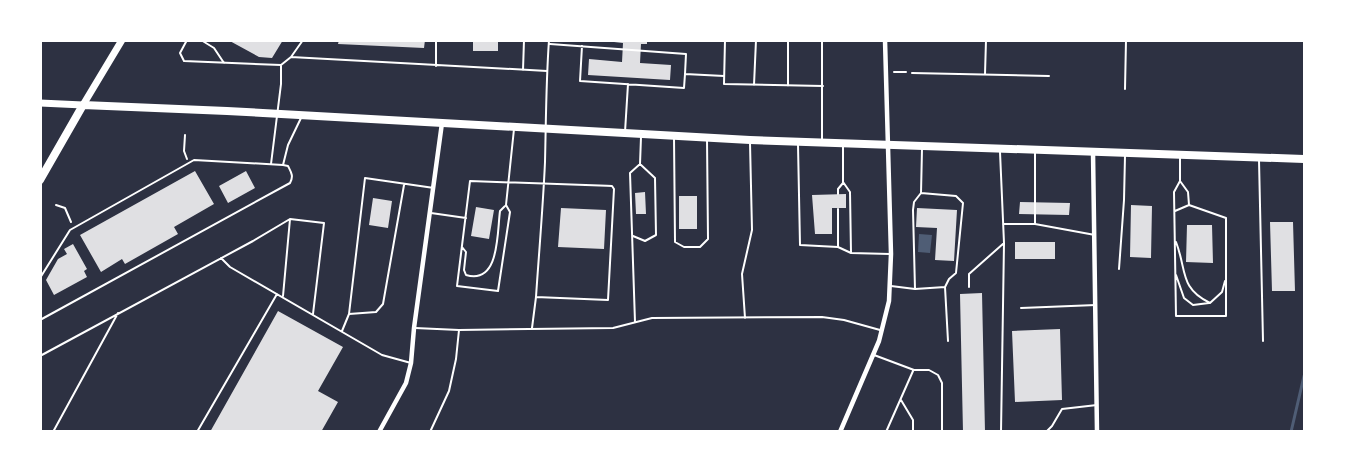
<svg xmlns="http://www.w3.org/2000/svg" width="1345" height="472" font-family="Jost,sans-serif">
<style>
.water{fill:#4f5d75}
.lines{fill:none;stroke-linecap:round;stroke-linejoin:round}
.stream{stroke:#4f5d75;stroke-width:3}
.building{fill:#e0e0e3}
.path{stroke:#fff;stroke-width:2}
.service{stroke:#fff;stroke-width:2}
.minor{stroke:#fff;stroke-width:4.5}
.secondary{stroke:#fff;stroke-width:7}
.primary{stroke:#fff;stroke-width:8}
</style>
<rect width="100%" height="100%" fill="#2d3142"/>
<path class="water" d="M919 234 932 235 930 253 918 252Z"/>
<g class="lines">
<path class="stream" d="M1291 432 1304 376"/>
</g>
<path class="building" d="M228 40H283L272 58 259 57Z
M339 40H425L424 48 338 44Z
M473 40H498V51H473Z
M614 40H647V44H641L640 63 671 65 670 80 588 75 589 59 622 62 623 43 614 42Z
M195 171 214 204 174 227 178 234 125 264 122 259 101 272 80 235Z
M246 171 255 188 228 203 219 186Z
M645 192 646 214H636L635 193Z
M846 194V208H832V234H815L812 195Z
M679 196H697V229H679Z
M373 198 392 201 388 228 369 225Z
M1020 202 1070 203 1069 215 1019 214Z
M1131 205 1152 206 1151 258 1130 257Z
M476 207 494 210 489 239 471 236Z
M561 208 606 210 604 249 558 247Z
M917 208 957 210 954 261 935 260 937 228 916 227Z
M1270 222H1293L1295 291H1272Z
M1187 225H1212L1213 263 1186 262Z
M1015 242H1055V259H1015Z
M73 244 87 269 84 271 87 277 54 295 46 280 58 259 67 254 64 249Z
M982 293 985 432H963L960 294Z
M278 311 343 347 318 391 338 402 321 432H210Z
M1060 329 1062 400 1015 402 1012 331Z"/>
<g class="lines">
<path class="path" d="M894 72H906
M185 135 184 151 187 159
M56 205 65 208 71 222"/>
<path class="service" d="M187 40 180 53 184 61 281 65 291 57 303 40
M201 40 214 48 224 63
M725 40 724 84 823 86
M788 40V86
M822 40V140
M550 44 686 54 685 74
M582 46 580 81 684 88 685 74 724 76
M291 57 547 71
M436 66V40
M523 70 524 40
M912 73 1049 76
M985 74 986 40
M754 85 756 40
M1125 89 1126 40
M514 129 506 205 510 212 498 291 457 286 470 181C518 183 565 184 612 186L614 189 608 300 536 297C539 252 543 207 545 162 546 121 546 81 549 40
M625 132 628 84
M674 137 675 242 684 247H700L708 239 707 139
M843 144V182L850 192 851 253
M798 145 800 245 838 247 851 253 890 254
M1035 153V224L1095 235
M1259 160 1263 341
M271 164 281 84V65
M283 165 288 145 301 118
M1180 181 1188 192 1189 205
M838 194V189L843 183
M1175 211 1189 205 1226 218V316H1176L1174 192 1180 181V156
M431 213 466 218
M1003 224H1035
M633 236 645 241 656 235 655 178 640 164
M1176 242C1187 270 1179 288 1210 303L1222 292 1225 281
M462 247 466 252 464 270 466 275C500 285 497 232 500 211L505 206
M838 247V209
M221 258 230 267 382 355 411 363
M1119 269 1124 200 1125 156
M1176 275 1184 298 1193 305 1209 303
M40 278 70 230 194 160 283 165 288 166C291 172 294 176 290 183L40 320
M891 286 915 289 945 287 949 279 956 273 963 203 956 196 921 193 922 149
M945 287 948 341
M969 287V274L1004 243 1000 152
M915 289 913 210 914 202 921 193
M283 296 290 219
M1021 308 1096 305
M349 314 376 312 383 304 404 185
M745 318 742 274 752 230 750 143
M635 322 630 173 640 164 641 137
M415 328 459 330 613 328 652 318 822 317 844 320 880 330
M532 328 536 297
M342 331 349 314 365 178 434 188
M874 355 914 370H929L938 375 942 383V432
M40 356 253 241 290 219 324 223 313 314
M901 400 913 420V432
M53 432 118 313
M197 432 277 294
M430 432 449 391 456 359 459 330
M886 432 913 371
M1001 432 1004 243
M1046 432 1052 426 1062 409 1097 405"/>
<path class="minor" d="M1093 152 1097 432
M379 432 406 383 411 363 414 328 442 123
M840 432 879 341 889 301 891 254 885 40"/>
<path class="secondary" d="M40 103 83 105 122 40"/>
<path class="primary" d="M40 180 83 105 227 111 750 140 1304 159"/>
</g>
<rect width="1345" height="472" fill="none" stroke="#ffffff" stroke-width="84"/>
</svg>
